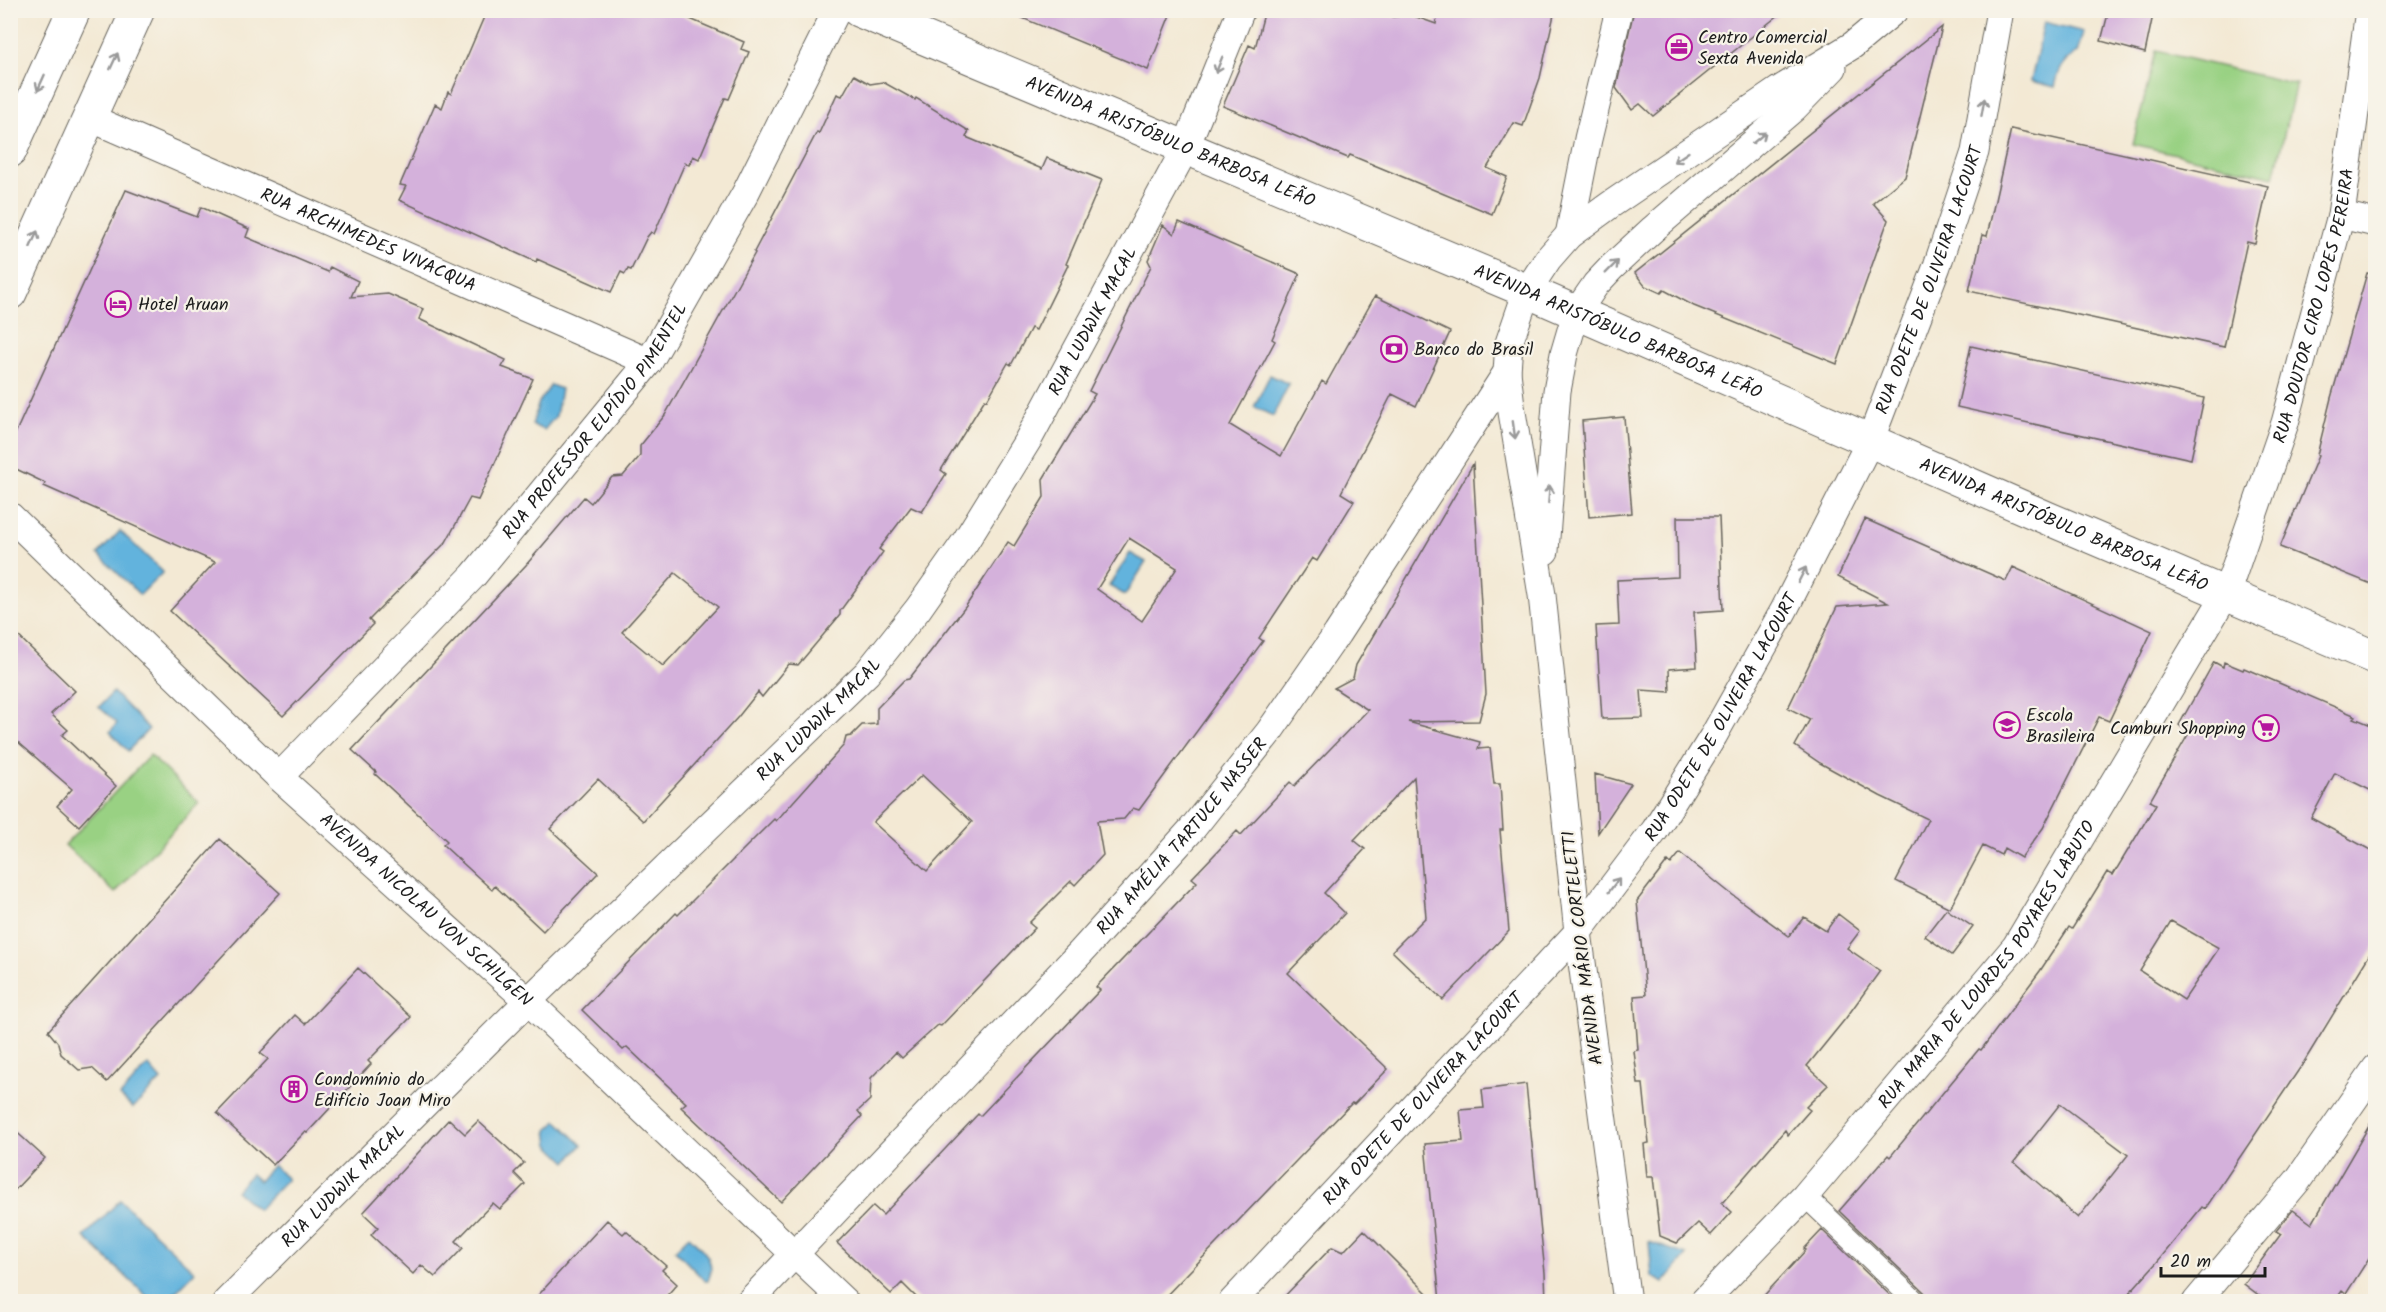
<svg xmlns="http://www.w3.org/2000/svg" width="2386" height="1312" font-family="Kalam,sans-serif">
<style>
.green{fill:#99d183;stroke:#5a7650;stroke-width:1.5}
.water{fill:#62b3dd;stroke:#3f687c;stroke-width:1.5}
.building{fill:#d4b1db;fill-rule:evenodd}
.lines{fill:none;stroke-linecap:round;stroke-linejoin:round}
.pedestrian-casing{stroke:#67645c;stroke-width:23}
.minor-casing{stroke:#67645c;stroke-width:29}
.tertiary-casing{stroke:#67645c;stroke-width:35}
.secondary-casing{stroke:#67645c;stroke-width:35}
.path{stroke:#67645c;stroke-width:4;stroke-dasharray:1.5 4.5;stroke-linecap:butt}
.pedestrian{stroke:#fff;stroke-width:21}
.minor{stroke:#fff;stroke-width:27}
.tertiary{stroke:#fff;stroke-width:33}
.secondary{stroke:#fff;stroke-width:33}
.oneway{stroke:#999}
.labels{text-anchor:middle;stroke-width:4.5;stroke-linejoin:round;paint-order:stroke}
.poi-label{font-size:18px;fill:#1c1c1c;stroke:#f7f3e8;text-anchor:start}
.street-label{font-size:18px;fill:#1c1c1c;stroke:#f7f3e8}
</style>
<rect width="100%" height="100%" fill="#f7f3e8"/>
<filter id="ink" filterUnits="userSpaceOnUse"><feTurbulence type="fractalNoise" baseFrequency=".0167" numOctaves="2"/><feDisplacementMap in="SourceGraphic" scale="12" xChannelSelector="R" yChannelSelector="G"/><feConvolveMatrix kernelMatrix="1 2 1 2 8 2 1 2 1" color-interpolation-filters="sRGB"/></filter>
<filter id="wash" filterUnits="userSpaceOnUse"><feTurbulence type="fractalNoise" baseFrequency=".008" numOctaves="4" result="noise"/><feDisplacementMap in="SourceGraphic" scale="24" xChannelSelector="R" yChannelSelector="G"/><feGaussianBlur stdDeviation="1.35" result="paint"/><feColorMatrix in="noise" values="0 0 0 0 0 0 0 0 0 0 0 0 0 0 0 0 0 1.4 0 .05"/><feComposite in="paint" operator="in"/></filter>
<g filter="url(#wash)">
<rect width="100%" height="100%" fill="#f3e9d4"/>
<path class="green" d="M2156 51 2296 84 2274 177 2133 144Z
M150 755 199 803 115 893 65 845Z"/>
<path class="water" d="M2044 22 2084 32 2078 53C2062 61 2059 70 2055 87L2031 81Z
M1270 375 1289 384 1273 416 1254 407Z
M551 385 561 389 556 416 544 430 532 425 539 402Z
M120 531 163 572 140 595 98 554Z
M1130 553 1146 562 1125 595 1109 586Z
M113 692 149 729 128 751 110 732 117 723 99 707Z
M148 1065 161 1080 133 1108 120 1096Z
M557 1121 582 1145 567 1162 549 1145 547 1130Z
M273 1165 287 1179 258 1210 236 1191 251 1174 259 1181Z
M120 1200 195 1272 167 1301H152L84 1237Z
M689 1236C703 1250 717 1260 708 1281H705L675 1250Z
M1649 1242 1687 1255 1663 1283 1652 1276Z"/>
<g id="blocks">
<path class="building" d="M487 10H669L744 42 741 49 749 52 729 99 725 98 699 159 693 156 689 165 685 163 654 234 651 232 647 237 631 270 628 269 625 274 621 272 611 292 537 259 536 262 399 200 406 186 400 185 435 104 442 108 448 92 451 94Z
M1003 10H1172L1148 70Z
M1265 10H1370L1393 17 1411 15 1436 24 1438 10H1555L1540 78 1523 126 1514 123 1487 168 1507 177 1492 214 1350 155 1348 158 1223 106 1249 45 1255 48Z
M1634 10H1785L1653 116 1640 104 1632 110 1616 88Z
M2109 10H2154L2145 53 2101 41Z
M1942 27 1905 177 1873 203 1888 220 1837 364 1694 306 1664 290 1661 293 1645 286 1635 273Z
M854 75 870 84 883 82 915 100 916 98 969 131 966 137 1042 169 1047 158 1102 180 1066 264 1068 265 1036 330 1031 328 1011 365 1008 363 987 400 985 399 941 470 946 474 922 512 911 507 879 549 883 552 840 611V615L798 665 789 664 762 697 758 692 738 717 643 821 598 779 550 829 598 873 543 931 495 886 492 890 443 845 447 841 375 774 376 772 352 750 526 565 584 497 591 503 612 477 623 476 640 456V446L665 415 755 253 754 252 817 132 819 133 837 94 842 96ZM675 573 718 607 663 666 622 632Z
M2011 129 2268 186 2255 244 2247 242 2224 347 1969 291 1982 235 1987 236Z
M126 190 197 217 201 207 249 229 246 237 328 272 330 267 358 281 351 297 388 294 423 309 419 319 506 360 502 367 533 379 478 500 470 498 446 542 369 620 373 624 283 716 170 611 215 562 44 486 45 483 10 466V445Z
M1179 222 1300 274 1272 339 1275 341 1230 425 1281 456 1322 381 1326 384 1375 296 1450 332 1416 406 1392 394 1341 493 1354 501 1317 561 1312 558 1259 638 1263 641 1139 810 1133 808 1124 819 1097 821 1103 855 1075 885 1071 881 1029 923 1035 928 941 1026 938 1025 902 1058 896 1052 871 1078 870 1100 858 1111 862 1116 781 1202 681 1107 686 1103 627 1047 623 1050 582 1010 676 913 678 915 774 819 776 821 844 745 846 737 851 736 862 725 877 724V708L904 680 909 679 966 606 1008 542 1014 546 1044 497 1043 479 1095 394 1089 391 1151 266 1148 260 1163 225 1174 234ZM1129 538 1177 568 1142 621 1097 589ZM922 775 972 822 927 871 873 822Z
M2367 273 2376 274V586L2280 547 2318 456 2317 455 2331 398Z
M1971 346 2204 398 2191 459 1957 407Z
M1624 417 1632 513 1589 517 1582 421Z
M1473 464 1486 694 1479 721 1408 722 1480 742 1478 749 1490 748 1494 784H1500L1503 830H1500L1509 931 1443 1000 1392 951 1426 917 1414 777 1354 840 1365 849 1324 893 1345 913 1288 973 1388 1069 1354 1104 1352 1103 1160 1302H921L902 1283 891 1294 837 1243 873 1206 883 1215 978 1114 980 1116 1100 990 1096 987 1197 882 1192 878 1237 831 1241 835 1290 782 1294 786 1368 710 1334 688 1353 678 1356 665Z
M1677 517H1719L1723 610 1694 612 1697 667 1669 669 1670 692 1641 690 1643 718 1602 719 1596 626 1619 625 1617 580 1678 577Z
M1865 519 2006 581 2013 567 2152 631 2109 721 2099 717 2043 828 2021 858 2004 848 2001 855 1983 846 1950 908 1896 881 1928 819 1880 796 1820 763 1795 746 1810 719 1788 708 1837 607 1888 603 1838 577Z
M10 628 75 691 51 714 68 730 62 735 116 786 79 826 57 806 72 789 10 735Z
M2214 662 2223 667 2224 662 2243 670 2244 668 2356 716 2354 718 2376 727V793L2335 773 2311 818 2376 853V944L2304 1062 2205 1209 2202 1207 2158 1261 2121 1302H1928L1925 1293 1839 1211 1888 1155 1890 1157 1979 1049 1981 1050 2040 971 2069 927 2072 929 2107 872 2113 875 2156 804 2150 801 2189 733 2179 725ZM2171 921 2219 948 2184 1000 2140 971ZM2060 1104 2128 1155 2078 1218 2014 1162Z
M1595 774 1631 784 1598 833Z
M220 839 280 893 107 1082 92 1068 79 1070 61 1054 58 1043 48 1031Z
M1680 853 1730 893 1789 936 1804 917 1826 931 1838 914 1860 931 1847 948 1880 971 1846 1018 1807 1066 1828 1085 1806 1107 1810 1110 1788 1135 1785 1130 1722 1203 1732 1212 1711 1235 1698 1223 1677 1243 1660 1236 1653 1177H1647L1644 1144 1649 1143 1643 1084H1638L1634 1051 1638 1050 1634 996 1646 995 1637 901 1668 861 1671 864Z
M1946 909 1973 927 1952 955 1925 936Z
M358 968 411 1017 368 1061 371 1064 307 1133 305 1132 273 1165 217 1113 268 1059 260 1053 295 1015 305 1024Z
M1526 1084 1545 1273 1546 1302H1440L1425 1144 1463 1141 1460 1110 1484 1108 1482 1090Z
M2376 1114V1247L2346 1294 2342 1291 2334 1302H2268L2244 1284 2281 1234 2276 1231 2293 1210 2312 1224Z
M449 1119 465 1134 478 1121 524 1163 514 1173 525 1184 500 1209 493 1203 456 1241 463 1248 435 1277 421 1265 413 1274 371 1235 378 1227 363 1213Z
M10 1126 45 1158 10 1195Z
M607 1220 623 1234 626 1231 666 1266 662 1270 677 1284 661 1302H532Z
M1364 1230 1436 1302H1279L1332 1247 1343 1252Z
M1822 1230 1897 1302H1758L1806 1250 1804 1249Z"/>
</g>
</g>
<g filter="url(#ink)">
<use href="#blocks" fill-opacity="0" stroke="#67645c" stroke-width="1.5"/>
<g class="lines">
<defs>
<path id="pedestrian" d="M1805 1196 1916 1302"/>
<g id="minor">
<path id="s1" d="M88 117 649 362"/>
<path d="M2341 215 2376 223"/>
<path d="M1569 235 1588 139 1619 10"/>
<path id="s2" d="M10 516 279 777 528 1001 845 1302"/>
<path d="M1545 551 1557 391 1564 354 1576 313 1596 284 1612 267 1653 229 1794 108 1833 68"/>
<path id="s3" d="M279 777 473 576 649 362 745 194 837 10"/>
<path id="s4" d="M226 1302 528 1001 867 673 918 609 965 542 1028 440 1185 149 1241 10"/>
<path id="s5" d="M749 1302 1081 952 1192 829 1269 732 1337 634 1507 372"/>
<path id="s6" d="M1232 1302 1578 932 1655 830 1714 735 1784 610 1870 441 1937 266 1975 152 2000 10"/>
<path d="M1627 1302 1578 932 1542 595 1511 406 1507 372 1509 343 1527 291 1548 259 1569 235 1610 205 1779 90 1853 45 1895 10"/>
<path id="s7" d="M1703 1302 1805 1196 2016 946 2226 594 2285 423 2341 215 2369 10"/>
<path d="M2196 1302 2298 1180 2376 1068"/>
</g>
<g id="tertiary">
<path id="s8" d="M858 10 1527 291 2047 518 2376 658"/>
</g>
<path id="secondary" d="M10 151 74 10
M10 293 138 10"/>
</defs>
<use href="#pedestrian" class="pedestrian-casing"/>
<use href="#minor" class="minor-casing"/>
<use href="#tertiary" class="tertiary-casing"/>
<use href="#secondary" class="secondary-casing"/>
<path class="path" d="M10 27 18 10"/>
<use href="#pedestrian" class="pedestrian"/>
<use href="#minor" class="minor"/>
<use href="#tertiary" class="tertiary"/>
<use href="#secondary" class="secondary"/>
</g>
<defs><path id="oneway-shaft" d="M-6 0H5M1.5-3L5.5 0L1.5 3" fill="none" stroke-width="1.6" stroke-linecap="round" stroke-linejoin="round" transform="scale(1.5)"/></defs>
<g class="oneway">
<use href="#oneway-shaft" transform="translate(114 61) rotate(-65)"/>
<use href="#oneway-shaft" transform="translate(1219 65) rotate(112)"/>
<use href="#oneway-shaft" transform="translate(41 83) rotate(114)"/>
<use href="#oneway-shaft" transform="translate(1983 107) rotate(-80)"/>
<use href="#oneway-shaft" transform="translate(1759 138) rotate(-40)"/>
<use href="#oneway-shaft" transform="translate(1681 157) rotate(146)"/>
<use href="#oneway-shaft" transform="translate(34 239) rotate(-66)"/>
<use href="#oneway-shaft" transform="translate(1612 267) rotate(-45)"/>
<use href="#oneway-shaft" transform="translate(1514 430) rotate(82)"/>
<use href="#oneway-shaft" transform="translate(1549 494) rotate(-86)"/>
<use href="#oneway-shaft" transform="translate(1802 575) rotate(-63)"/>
<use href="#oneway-shaft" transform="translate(1614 885) rotate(-53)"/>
</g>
</g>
<defs>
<symbol id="office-ring" viewBox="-11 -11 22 22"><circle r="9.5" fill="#f7f3e8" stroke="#b5179e" stroke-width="1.5"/><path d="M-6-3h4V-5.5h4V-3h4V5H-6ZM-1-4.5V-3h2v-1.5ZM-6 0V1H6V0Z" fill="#b5179e"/></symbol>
<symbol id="hotel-ring" viewBox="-11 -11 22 22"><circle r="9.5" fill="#f7f3e8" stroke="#b5179e" stroke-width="1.5"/><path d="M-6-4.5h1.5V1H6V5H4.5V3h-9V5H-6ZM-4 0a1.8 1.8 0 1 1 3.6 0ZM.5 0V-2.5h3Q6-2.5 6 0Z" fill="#b5179e"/></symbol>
<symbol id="bank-ring" viewBox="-11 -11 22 22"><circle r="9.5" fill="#f7f3e8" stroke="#b5179e" stroke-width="1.5"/><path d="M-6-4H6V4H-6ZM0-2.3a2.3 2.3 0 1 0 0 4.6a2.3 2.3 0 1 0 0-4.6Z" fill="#b5179e"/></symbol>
<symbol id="school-ring" viewBox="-11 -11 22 22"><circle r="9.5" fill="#f7f3e8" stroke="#b5179e" stroke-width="1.5"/><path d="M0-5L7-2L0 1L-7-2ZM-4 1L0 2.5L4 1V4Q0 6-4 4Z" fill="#b5179e"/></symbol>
<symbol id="supermarket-ring" viewBox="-11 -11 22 22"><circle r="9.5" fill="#f7f3e8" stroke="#b5179e" stroke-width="1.5"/><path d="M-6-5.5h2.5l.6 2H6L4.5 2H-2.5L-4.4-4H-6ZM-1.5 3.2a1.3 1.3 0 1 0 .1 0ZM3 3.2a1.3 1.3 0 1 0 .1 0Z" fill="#b5179e"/></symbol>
<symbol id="building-ring" viewBox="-11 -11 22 22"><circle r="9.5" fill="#f7f3e8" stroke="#b5179e" stroke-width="1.5"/><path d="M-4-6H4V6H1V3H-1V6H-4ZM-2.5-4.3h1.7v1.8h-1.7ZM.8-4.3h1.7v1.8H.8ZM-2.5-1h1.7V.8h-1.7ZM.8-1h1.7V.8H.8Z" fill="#b5179e"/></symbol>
</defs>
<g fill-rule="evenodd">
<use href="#office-ring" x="1664" y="32" width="30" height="30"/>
<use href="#hotel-ring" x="103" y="289" width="30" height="30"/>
<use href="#bank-ring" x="1379" y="334" width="30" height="30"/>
<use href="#school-ring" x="1992" y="710" width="30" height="30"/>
<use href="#supermarket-ring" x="2251" y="713" width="30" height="30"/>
<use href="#building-ring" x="279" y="1074" width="30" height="30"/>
</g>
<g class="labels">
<g class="poi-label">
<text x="1698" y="43">Centro Comercial<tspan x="1698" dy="21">Sexta Avenida</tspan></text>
<text x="138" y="310">Hotel Aruan</text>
<text x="1414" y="355">Banco do Brasil</text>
<text x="2026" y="721">Escola<tspan x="2026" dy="21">Brasileira</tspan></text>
<text x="2246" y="734" text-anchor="end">Camburi Shopping</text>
<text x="314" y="1085">Condomínio do<tspan x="314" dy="21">Edifício Joan Miro</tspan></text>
</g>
<g class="street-label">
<text dy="6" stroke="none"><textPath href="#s8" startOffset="339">AVENIDA ARISTÓBULO BARBOSA LEÃO</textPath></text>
<text dy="6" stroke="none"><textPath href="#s1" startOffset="306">RUA ARCHIMEDES VIVACQUA</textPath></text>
<text dy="6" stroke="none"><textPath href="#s6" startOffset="1251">RUA ODETE DE OLIVEIRA LACOURT</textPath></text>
<text dy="6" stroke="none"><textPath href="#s7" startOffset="1186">RUA DOUTOR CIRO LOPES PEREIRA</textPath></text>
<text dy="6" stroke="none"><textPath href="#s4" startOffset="1317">RUA LUDWIK MACAL</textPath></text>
<text dy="6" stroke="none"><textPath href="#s8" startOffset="825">AVENIDA ARISTÓBULO BARBOSA LEÃO</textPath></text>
<text dy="6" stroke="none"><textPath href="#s3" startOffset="477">RUA PROFESSOR ELPÍDIO PIMENTEL</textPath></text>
<text dy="6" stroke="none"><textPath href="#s8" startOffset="1311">AVENIDA ARISTÓBULO BARBOSA LEÃO</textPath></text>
<text dy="6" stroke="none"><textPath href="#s6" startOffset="765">RUA ODETE DE OLIVEIRA LACOURT</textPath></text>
<text dy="6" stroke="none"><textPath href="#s4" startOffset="831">RUA LUDWIK MACAL</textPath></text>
<text dy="6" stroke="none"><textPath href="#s5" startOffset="636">RUA AMÉLIA TARTUCE NASSER</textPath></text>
<text dy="6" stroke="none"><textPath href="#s2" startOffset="573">AVENIDA NICOLAU VON SCHILGEN</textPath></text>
<text transform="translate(1582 948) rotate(-97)" y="6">AVENIDA MÁRIO CORTELETTI</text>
<text dy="6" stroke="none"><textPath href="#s7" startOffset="442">RUA MARIA DE LOURDES POYARES LABUTO</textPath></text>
<text dy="6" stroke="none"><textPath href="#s6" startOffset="279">RUA ODETE DE OLIVEIRA LACOURT</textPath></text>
<text dy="6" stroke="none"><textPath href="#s4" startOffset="165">RUA LUDWIK MACAL</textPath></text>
</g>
</g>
<rect width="2386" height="1312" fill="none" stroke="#f7f3e8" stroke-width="36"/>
<path d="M2161 1267v9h104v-9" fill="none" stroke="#1c1c1c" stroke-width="3"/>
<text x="2170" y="1267" font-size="18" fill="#1c1c1c" stroke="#f7f3e8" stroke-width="4.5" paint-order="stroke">20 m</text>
</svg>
